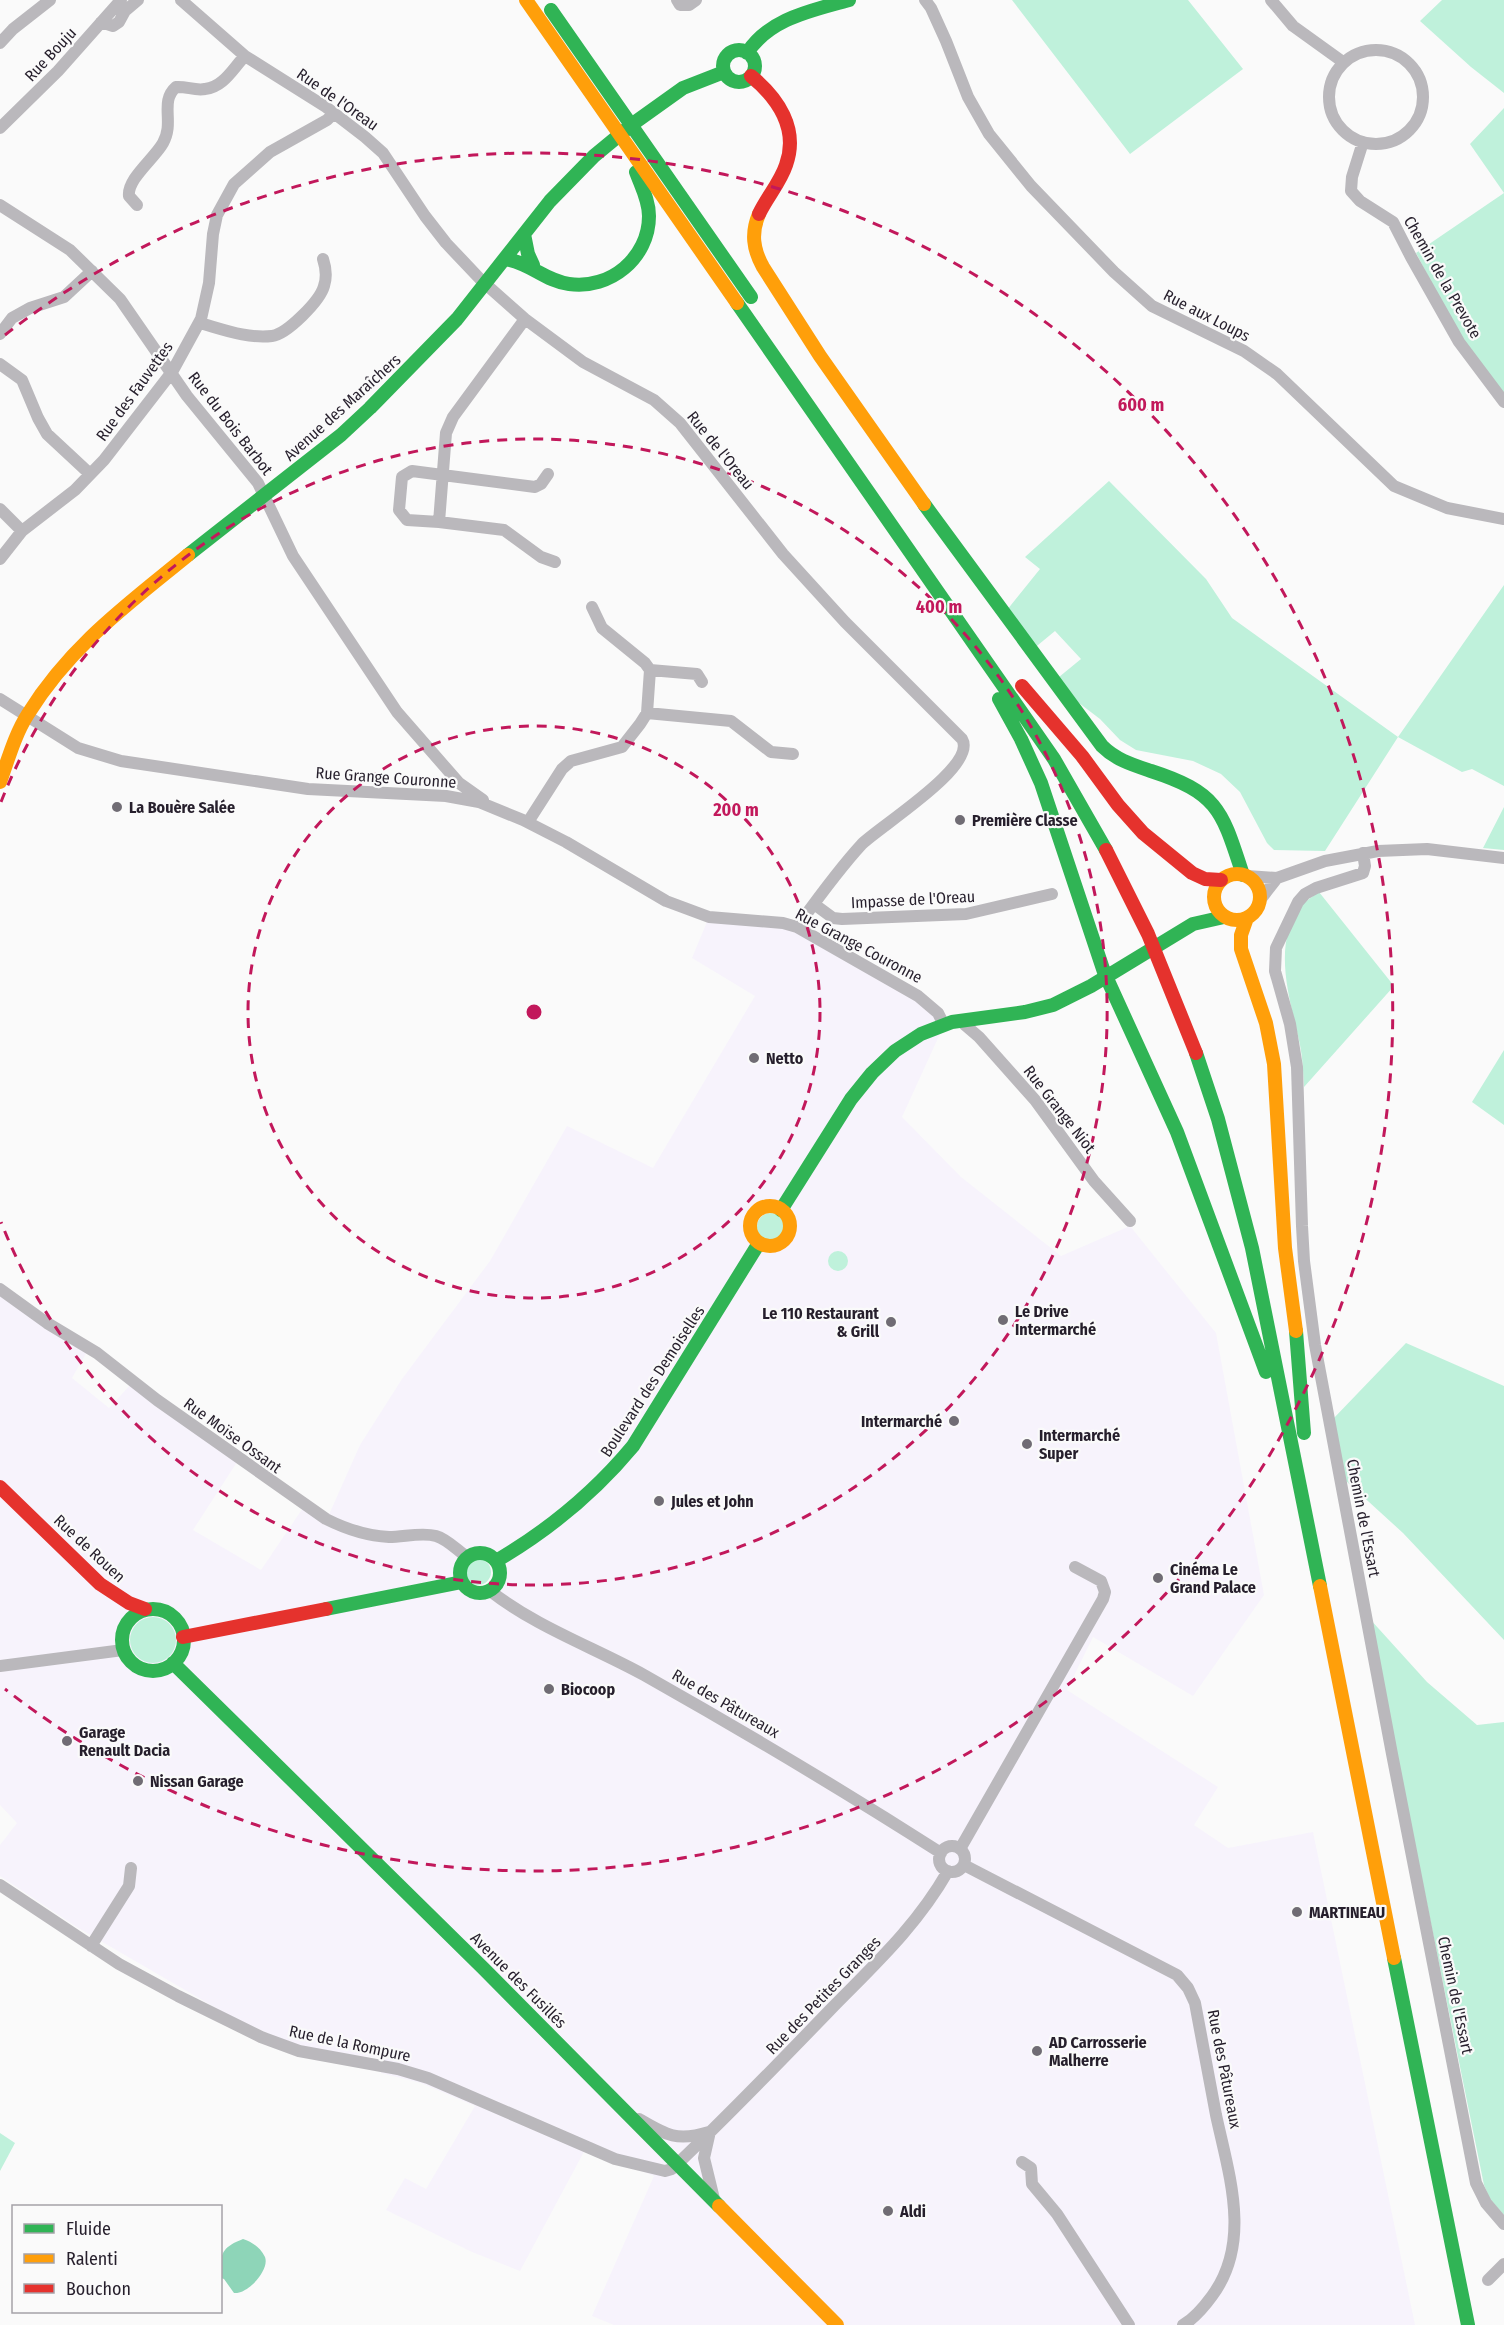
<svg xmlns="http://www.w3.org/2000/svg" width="1504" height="2325" font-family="'Fira Sans Condensed',sans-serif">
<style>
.built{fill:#f7f3fc;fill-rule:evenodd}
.green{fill:#bff1db}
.water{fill:#8ed5b8}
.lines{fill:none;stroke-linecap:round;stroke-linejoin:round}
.street{stroke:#bab8bc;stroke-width:12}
.fast{stroke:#30b455;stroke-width:14}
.slow{stroke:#ff9f0a;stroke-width:14}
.jam{stroke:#e5322d;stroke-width:14}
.ring{fill:none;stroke:#c2185b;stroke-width:3;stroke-dasharray:10 8}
.poi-dot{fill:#706c74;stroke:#fafafa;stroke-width:2}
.labels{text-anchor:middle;stroke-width:4.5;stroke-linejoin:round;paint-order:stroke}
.street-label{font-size:16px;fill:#261f2c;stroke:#fafafa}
.poi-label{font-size:16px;font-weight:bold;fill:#261f2c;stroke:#fafafa;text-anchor:start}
.centre{fill:#c2185b;stroke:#fafafa;stroke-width:3}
.ring-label{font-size:18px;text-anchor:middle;font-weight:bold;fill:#c2185b;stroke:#fafafa;stroke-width:4.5;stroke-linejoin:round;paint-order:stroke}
</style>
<rect width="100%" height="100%" fill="#fafafa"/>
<path class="built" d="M709 917 783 923 906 989 944 1025 902 1117 961 1177 1061 1256 1130 1226 1216 1333 1264 1595 1193 1696 1093 1637 1067 1690 1218 1787 1194 1825 1228 1848 1313 1832 1415 2325H614L592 2316 654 2176 586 2148 520 2271 472 2252 386 2210 405 2178 426 2189 475 2106 421 2083 381 2073V2058L335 2053 291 2044 228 2015 75 1926 0 1876V1845L17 1823 0 1805V1289L89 1348 72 1378 109 1408 133 1382 239 1459 193 1530 261 1570 305 1505 327 1519 360 1445 402 1379 490 1261 567 1126 653 1168 755 996 692 958ZM477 1552 491 1556 498 1564 500 1571 499 1578 495 1586 483 1593 468 1589 462 1582 459 1575 462 1562 467 1557Z"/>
<path class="green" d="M1012 0H1188L1243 69 1130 154Z
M1442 0H1504V93L1471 67 1420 21Z
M1504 108V395L1457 331 1416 253 1504 193 1470 144Z
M1109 481 1206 579 1232 618 1398 737 1504 585V786L1472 769 1462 772 1398 737 1325 851 1274 850 1267 843 1240 792 1221 774 1193 761 1136 750 1120 740 1100 719 1079 703 1059 677 1081 659 1055 631 1032 650 1007 610 1040 569 1025 557Z
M1504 807V850L1483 848Z
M1319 892 1394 986 1304 1087C1303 1073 1303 1059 1300 1045 1291 1002 1269 941 1304 903 1308 899 1314 896 1319 892Z
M1504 1050V1125L1472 1102Z
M757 1227a14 14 0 1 1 28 0a14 14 0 1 1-28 0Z
M828 1261a10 10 0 1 1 20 0a10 10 0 1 1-20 0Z
M1406 1343 1504 1386V1640L1403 1533 1346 1481 1333 1419Z
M465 1572a13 13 0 1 1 26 0a13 13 0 1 1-26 0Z
M130 1640a23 23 0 1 1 46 0a23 23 0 1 1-46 0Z
M1369 1618 1427 1682 1477 1725 1504 1722V2215L1490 2199 1484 2185Z
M0 2133 15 2143 0 2171Z"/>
<path class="water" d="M243 2239C252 2242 260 2247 265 2257 270 2270 247 2295 234 2293L224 2279 221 2278C220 2255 220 2248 243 2239Z"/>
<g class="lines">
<path class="street" d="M181 0 245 56 326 107 365 137 383 153 425 216 446 243 481 280 525 319 583 362 654 400 680 423 783 554 845 622 962 739C978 766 880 826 862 844 838 870 818 898 797 927
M677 0 680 5H689L696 0
M925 0 931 8 946 41 968 97 989 134 1031 186 1114 272 1152 306 1244 351 1277 374 1394 486 1447 508 1504 519
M1271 0 1293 26 1343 62
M101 22 113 26 119 22 125 11 138 0
M0 43 13 29 50 0
M1329 97a47 47 0 1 1 94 0a47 47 0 1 1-94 0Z
M0 128 58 71 121 0
M1363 142 1352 177 1351 191 1360 201 1393 222 1411 257 1459 342 1504 402
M0 205 70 250 120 299 187 396 258 483 293 556 397 712 459 783 483 800
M137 205 129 196C127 179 154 159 163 143 175 122 159 102 176 87 186 86 195 91 205 89 224 87 233 68 245 56
M525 319 453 417 446 433 439 522 504 530 541 557 555 562
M200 323C222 329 248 339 272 336 287 334 320 301 324 286 327 277 326 268 323 259
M0 334 12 318 30 308 64 297 92 271
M0 364 22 380 38 418 47 434 90 474
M0 509 22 531
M439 522 407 520 399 510 402 477 412 471 535 487 541 484 548 474
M0 559 22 531 75 490 104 460 172 372 201 319 209 283 213 234 217 215 234 184 270 152 327 120 333 114
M650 670 697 674 702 682
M0 699 78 748 121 761 308 789 446 796 479 802 523 820 566 842 666 901 709 917 783 923 797 927 918 996 938 1013 944 1025
M647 713 731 721 771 752 793 754
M528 822 562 769 571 761 622 747 640 724 647 713 650 670 645 663 602 628 592 607
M1363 853 1365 866 1363 873 1316 888 1305 894 1298 902 1276 948 1275 971 1290 1024 1297 1067 1302 1226 1304 1261 1315 1345 1392 1754 1476 2183 1486 2203 1504 2224
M1247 876 1277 878 1325 861 1378 851 1427 849 1504 858
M1260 900 1277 878
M814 904 833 918 842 919 966 914 1052 894
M963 1020 965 1025 979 1037 1035 1100 1094 1181 1130 1221
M0 1289 47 1323 97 1353 157 1400 326 1519C346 1529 366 1536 389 1537 404 1537 422 1532 436 1536 447 1539 457 1550 467 1557
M489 1590C536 1627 593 1647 644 1675 745 1732 844 1791 941 1853
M0 1666 123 1650
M939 1859a13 13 0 1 1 26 0a13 13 0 1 1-26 0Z
M960 1849 1103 1599 1105 1592 1101 1581 1075 1567
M964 1865 1177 1975 1188 1988 1195 2003C1202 2040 1209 2078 1216 2115 1229 2175 1252 2242 1212 2296 1204 2307 1195 2318 1183 2325
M0 1885 119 1964 178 1996 261 2037 299 2051 398 2069 428 2078 615 2159 665 2171 672 2169C726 2118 778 2064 830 2010 874 1965 916 1927 948 1871
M91 1946 129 1886 131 1868
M639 2119C666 2135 677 2142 709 2132
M709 2136 704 2158 714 2199
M1022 2162 1031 2168 1032 2184 1057 2214 1129 2325
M1488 2280 1504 2264"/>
<path class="fast" d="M551 10 751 297
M723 66a16 16 0 1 1 32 0a16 16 0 1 1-32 0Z
M747 53C770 18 811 11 849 0
M524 234 528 254 533 265
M505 259C529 262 545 281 569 284 610 290 649 258 649 216 649 200 641 186 636 172
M737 303 1054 759 1106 850
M924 504 1102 746C1116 760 1133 765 1151 771 1219 793 1222 811 1243 875
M188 555 341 435 370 408 457 319 550 201 594 156 634 123 683 88 724 72
M999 699 1021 739 1041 783 1104 972 1177 1132 1266 1372
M1196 1053 1218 1119 1252 1248 1320 1586
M781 1210 851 1099 872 1073 895 1051 921 1034 952 1022 1025 1012 1053 1005 1091 986 1193 924 1224 917
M1296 1331 1304 1433
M460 1573a20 20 0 1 1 40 0a20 20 0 1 1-40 0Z
M496 1561C549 1530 594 1493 633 1446L759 1243
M326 1609 462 1582
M122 1640a31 31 0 1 1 62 0a31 31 0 1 1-62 0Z
M173 1663 483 1968 719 2206
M1394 1958 1468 2325"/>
<path class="slow" d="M526 0 737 303
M759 214C751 233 753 249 763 267L820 356 924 504
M0 782C8 760 15 734 28 714 71 645 127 605 188 555
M1214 897a23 23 0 1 1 46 0a23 23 0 1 1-46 0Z
M1247 918 1241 935V949L1266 1023 1274 1064 1285 1248 1296 1331
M750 1226a20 20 0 1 1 40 0a20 20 0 1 1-40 0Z
M1320 1586 1394 1958
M719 2206 837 2325"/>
<path class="jam" d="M751 76C778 98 799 129 786 165 780 183 767 197 759 214
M1022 686 1082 756 1118 805 1143 833 1192 873 1205 879 1221 880
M1106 850 1148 934 1196 1053
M0 1487 100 1584 129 1603 145 1609
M183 1637 326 1609"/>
</g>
<g class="ring">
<circle cx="534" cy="1012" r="286"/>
<path d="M1 802A573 573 0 1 1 1 1222"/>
<path d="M5 335A859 859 0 1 1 5 1689"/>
</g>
<g class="poi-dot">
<circle cx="117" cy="807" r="6"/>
<circle cx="960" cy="820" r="6"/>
<circle cx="754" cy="1058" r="6"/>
<circle cx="1003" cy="1320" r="6"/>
<circle cx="891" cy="1322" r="6"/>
<circle cx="954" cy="1421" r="6"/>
<circle cx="1027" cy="1444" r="6"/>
<circle cx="659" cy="1501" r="6"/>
<circle cx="1158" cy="1578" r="6"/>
<circle cx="549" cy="1689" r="6"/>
<circle cx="67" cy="1741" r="6"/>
<circle cx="138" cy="1781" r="6"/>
<circle cx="1297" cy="1912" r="6"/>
<circle cx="1037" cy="2051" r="6"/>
<circle cx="888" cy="2211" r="6"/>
</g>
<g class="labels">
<g class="street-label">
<text transform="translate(50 54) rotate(-47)" y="6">Rue Bouju</text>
<text transform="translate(338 99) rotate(35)" y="6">Rue de l'Oreau</text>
<text transform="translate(1443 277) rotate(60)" y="6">Chemin de la Prevote</text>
<text transform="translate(1207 315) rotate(27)" y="6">Rue aux Loups</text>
<text transform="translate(134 391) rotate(-54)" y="6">Rue des Fauvettes</text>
<text transform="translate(342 407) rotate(-42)" y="6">Avenue des Maraîchers</text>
<text transform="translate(231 423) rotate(52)" y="6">Rue du Bois Barbot</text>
<text transform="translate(721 450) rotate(51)" y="6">Rue de l'Oreau</text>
<text transform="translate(386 777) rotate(4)" y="6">Rue Grange Couronne</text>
<text transform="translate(913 899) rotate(-3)" y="6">Impasse de l'Oreau</text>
<text transform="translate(859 945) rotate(28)" y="6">Rue Grange Couronne</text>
<text transform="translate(1060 1109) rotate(52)" y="6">Rue Grange Niot</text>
<text transform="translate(652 1381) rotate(-57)" y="6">Boulevard des Demoiselles</text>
<text transform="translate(233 1435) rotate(36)" y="6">Rue Moïse Ossant</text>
<text transform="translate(1364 1518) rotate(79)" y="6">Chemin de l'Essart</text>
<text transform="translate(90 1548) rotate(43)" y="6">Rue de Rouen</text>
<text transform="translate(726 1703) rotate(30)" y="6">Rue des Pâtureaux</text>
<text transform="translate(519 1980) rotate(45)" y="6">Avenue des Fusillés</text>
<text transform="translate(823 1995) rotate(-46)" y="6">Rue des Petites Granges</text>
<text transform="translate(1456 1995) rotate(78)" y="6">Chemin de l'Essart</text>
<text transform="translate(350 2043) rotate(12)" y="6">Rue de la Rompure</text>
<text transform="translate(1225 2069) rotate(79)" y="6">Rue des Pâtureaux</text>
</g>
<g class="poi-label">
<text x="129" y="813">La Bouère Salée</text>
<text x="972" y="826">Première Classe</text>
<text x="766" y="1064">Netto</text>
<text x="1015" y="1317">Le Drive<tspan x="1015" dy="18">Intermarché</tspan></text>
<text x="879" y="1319" text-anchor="end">Le 110 Restaurant<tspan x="879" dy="18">&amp; Grill</tspan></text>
<text x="942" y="1427" text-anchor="end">Intermarché</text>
<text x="1039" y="1441">Intermarché<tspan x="1039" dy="18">Super</tspan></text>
<text x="671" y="1507">Jules et John</text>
<text x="1170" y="1575">Cinéma Le<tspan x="1170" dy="18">Grand Palace</tspan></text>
<text x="561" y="1695">Biocoop</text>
<text x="79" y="1738">Garage<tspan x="79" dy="18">Renault Dacia</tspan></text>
<text x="150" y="1787">Nissan Garage</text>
<text x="1309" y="1918">MARTINEAU</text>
<text x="1049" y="2048">AD Carrosserie<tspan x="1049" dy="18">Malherre</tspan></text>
<text x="900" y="2217">Aldi</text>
</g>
</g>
<circle cx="534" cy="1012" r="9" class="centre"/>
<g class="ring-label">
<text x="1141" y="411">600 m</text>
<text x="939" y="613">400 m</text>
<text x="736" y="816">200 m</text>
</g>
<rect x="12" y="2205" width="210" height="108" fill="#fafafa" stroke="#a5a2a8" stroke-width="1.5"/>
<rect x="24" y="2224" width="30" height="9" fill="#30b455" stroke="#a5a2a8" stroke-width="1.5"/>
<text x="66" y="2235" font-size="18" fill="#261f2c">Fluide</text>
<rect x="24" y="2254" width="30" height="9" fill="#ff9f0a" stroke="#a5a2a8" stroke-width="1.5"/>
<text x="66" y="2265" font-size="18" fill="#261f2c">Ralenti</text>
<rect x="24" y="2284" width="30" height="9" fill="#e5322d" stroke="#a5a2a8" stroke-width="1.5"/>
<text x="66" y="2295" font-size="18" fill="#261f2c">Bouchon</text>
</svg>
